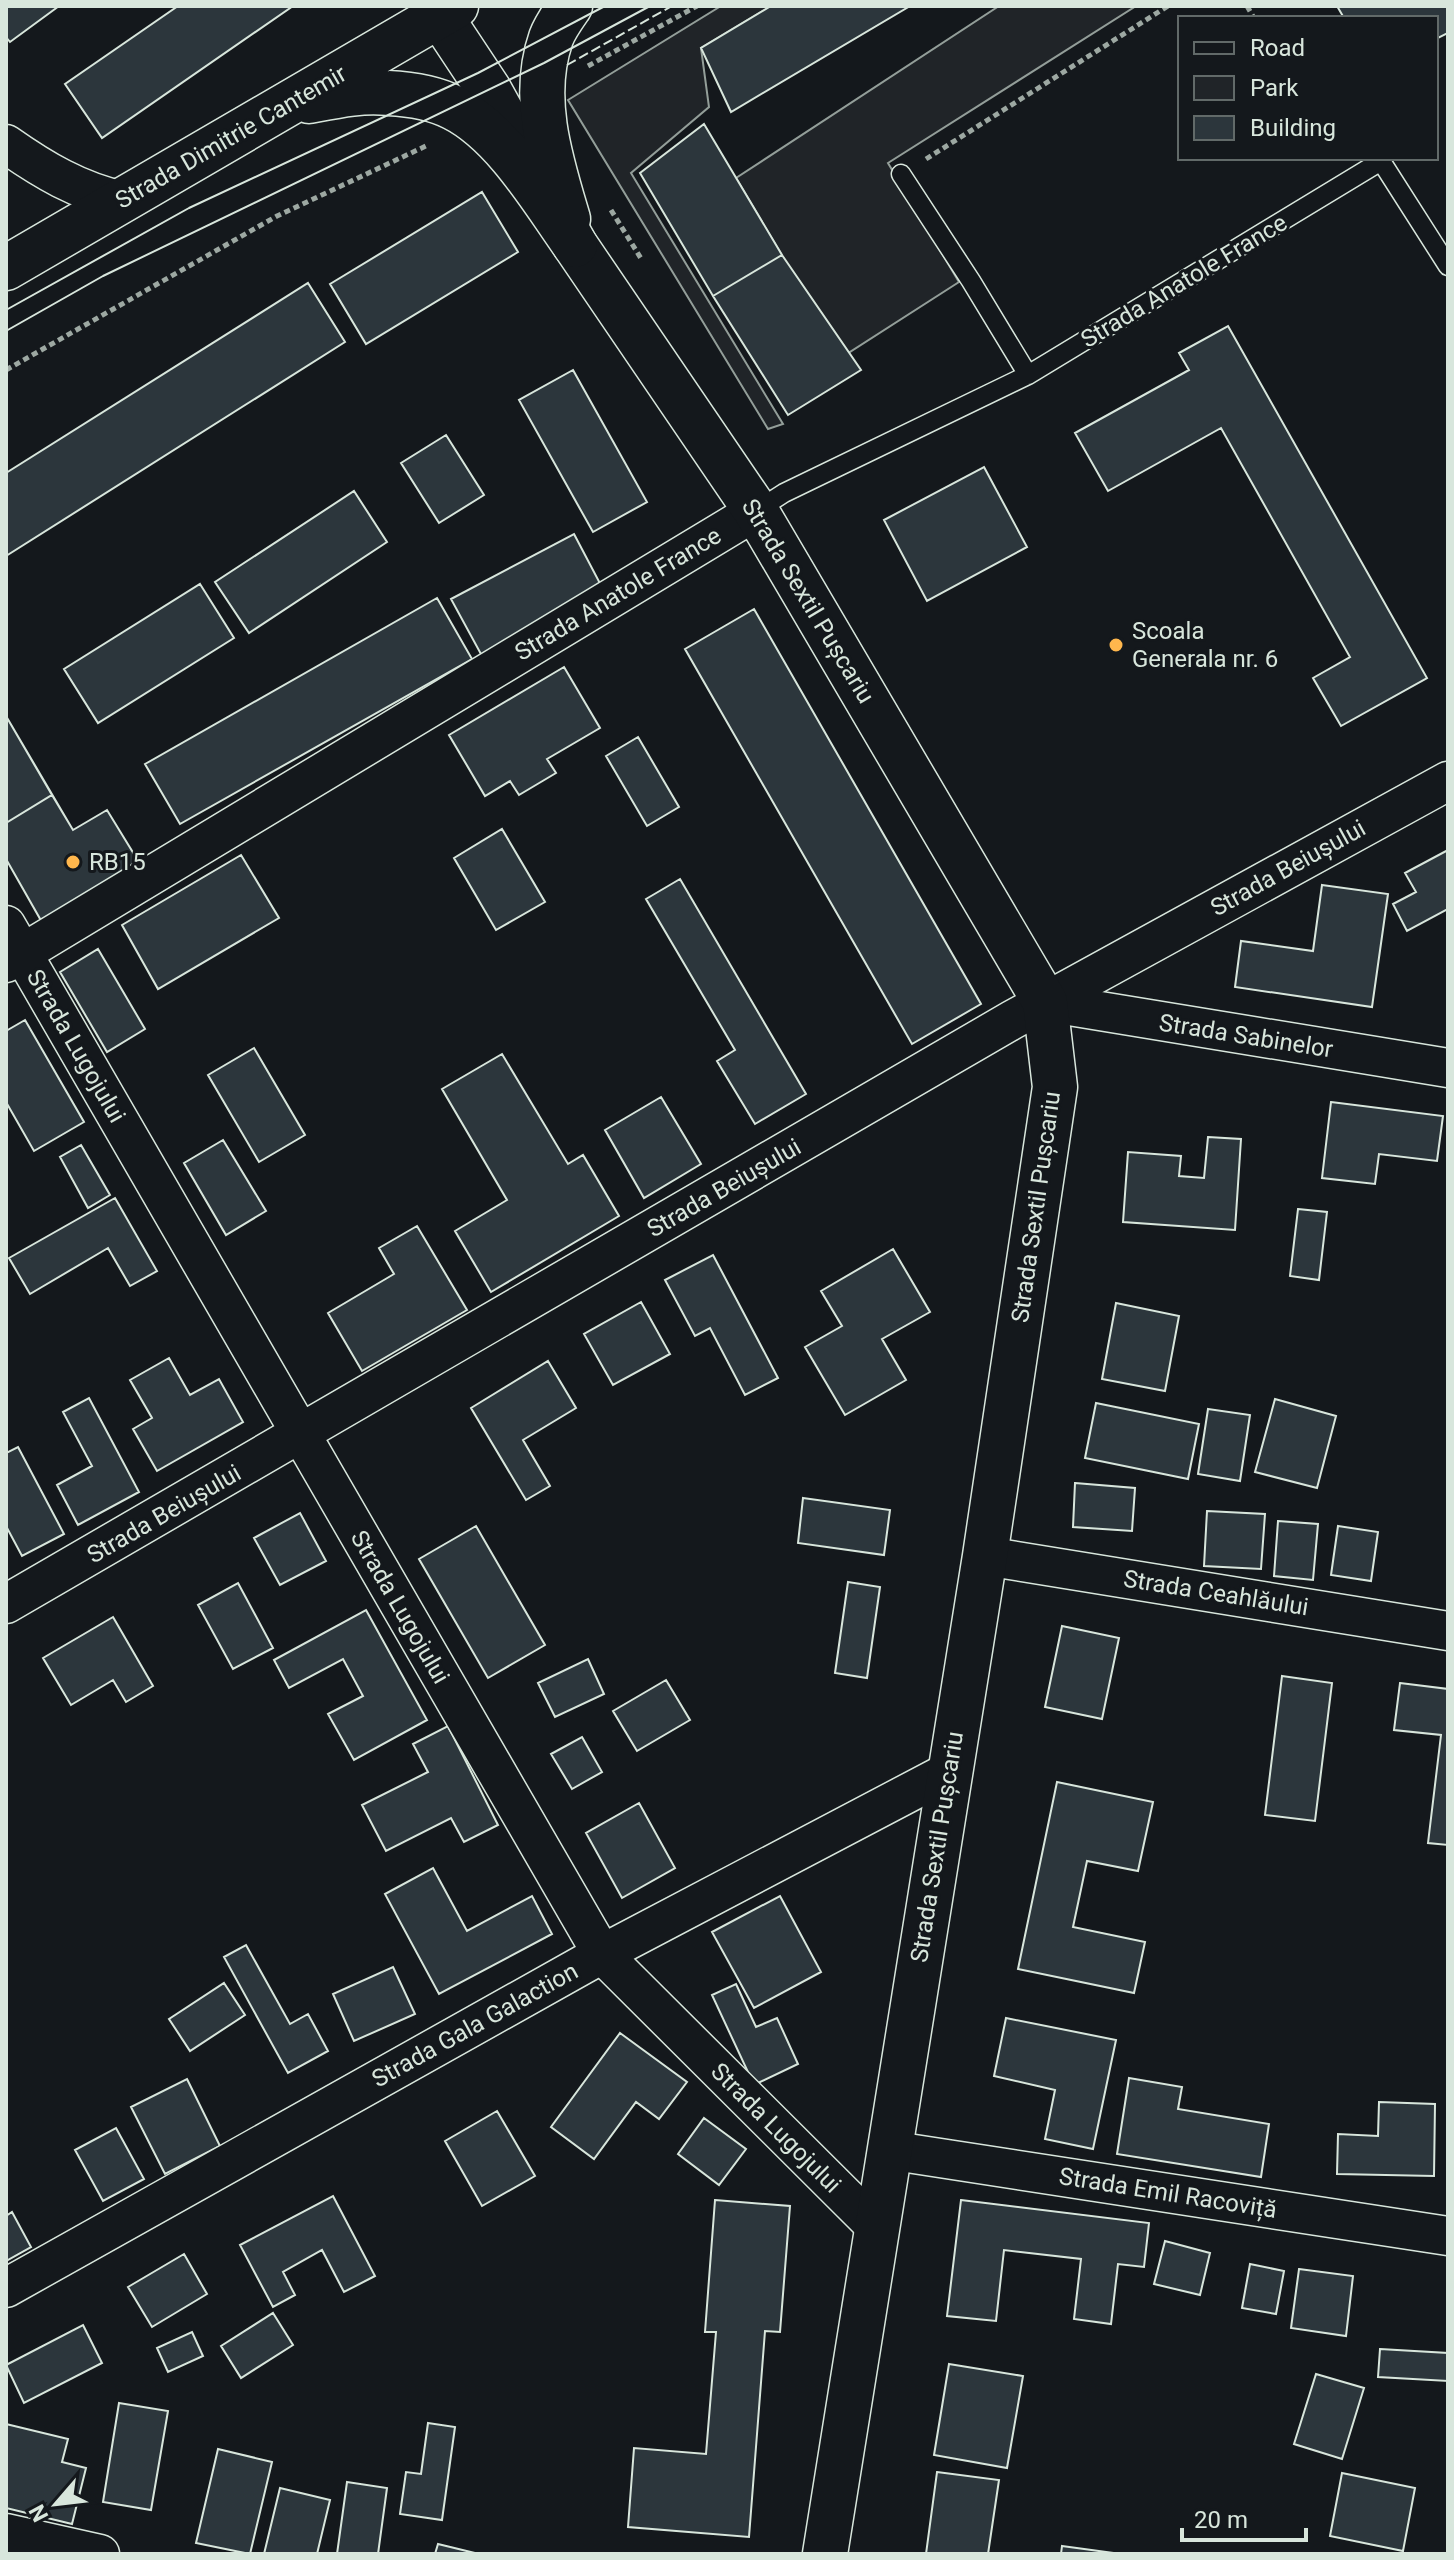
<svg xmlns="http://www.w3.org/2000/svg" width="1454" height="2560" font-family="Roboto,sans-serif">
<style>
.green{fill:#202428;stroke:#939e99;stroke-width:2}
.building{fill:#2c363c;stroke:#d8e6dc;stroke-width:2}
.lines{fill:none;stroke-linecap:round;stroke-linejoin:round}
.lane-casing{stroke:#d8e6dc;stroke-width:21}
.street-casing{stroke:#d8e6dc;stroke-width:41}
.secondary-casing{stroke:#d8e6dc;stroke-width:47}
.primary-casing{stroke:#d8e6dc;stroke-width:47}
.path{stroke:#9da8a2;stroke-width:5;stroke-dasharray:6 4;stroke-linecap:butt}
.lane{stroke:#14181c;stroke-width:18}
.street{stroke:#14181c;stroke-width:38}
.secondary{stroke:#14181c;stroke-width:44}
.primary{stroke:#14181c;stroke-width:44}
.tram{stroke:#d8e6dc;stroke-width:2}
.fence{stroke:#d8e6dc;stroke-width:2;stroke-dasharray:10 4;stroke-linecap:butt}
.poi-dot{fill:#ffb74d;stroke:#14181c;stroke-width:3}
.labels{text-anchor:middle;stroke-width:6;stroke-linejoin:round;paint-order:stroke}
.street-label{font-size:24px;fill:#d8e6dc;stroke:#14181c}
.poi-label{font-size:24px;fill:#d8e6dc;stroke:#14181c;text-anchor:start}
</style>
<rect width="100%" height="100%" fill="#14181c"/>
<path class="green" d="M721 6H771L701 48 709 107 631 173 783 424 768 429 568 100Z
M999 6H1136L888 163 959 282 842 357 736 178Z"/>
<path class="building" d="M6 6H59L10 42 6 37Z
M178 6H293L102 138 65 84Z
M771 6H910L731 112 701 48Z
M1337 6H1448V33L1436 39V18H1344Z
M704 124 782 255 713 296 640 173Z
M482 192 518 252 366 344 330 284Z
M782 255 861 370 788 415 713 296Z
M308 283 345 342 6 556V473Z
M1228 326 1427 678 1341 726 1313 678 1350 657 1221 428 1108 491 1075 433 1189 370 1179 353Z
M573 370 647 502 593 532 519 400Z
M446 435 484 495 439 523 401 463Z
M984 467 1027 547 927 601 884 520Z
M354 491 387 542 249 633 215 582Z
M574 534 604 591 482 656 451 599Z
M200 584 234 638 98 723 64 669Z
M437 598 472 659 180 824 145 764Z
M754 609 981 1004 912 1044 685 649Z
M564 667 600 728 547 759 556 773 519 795 510 781 485 796 449 735Z
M6 716 73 830 107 810 140 864 43 924 6 859Z
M6 716 52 795 6 823Z
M638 737 679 807 647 826 606 756Z
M52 795 73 830 107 810 140 864 43 924 6 859V823Z
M502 829 545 902 496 930 454 858Z
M1448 850V909L1407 931 1393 904 1416 892 1405 873Z
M241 855 279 918 158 989 122 925Z
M680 879 806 1094 755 1124 717 1061 735 1050 646 899Z
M1322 885 1388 894 1372 1007 1235 987 1241 941 1313 951Z
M98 949 145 1029 107 1052 60 972Z
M25 1020 84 1122 34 1151 6 1102V1031Z
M254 1048 305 1135 259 1162 208 1075Z
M502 1054 568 1164 583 1155 619 1216 491 1292 455 1231 507 1200 442 1089Z
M661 1097 701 1164 644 1198 605 1130Z
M1331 1102 1443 1116 1437 1161 1379 1154 1375 1184 1322 1178Z
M1208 1137 1241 1139 1235 1230 1123 1222 1128 1152 1181 1156 1179 1176 1204 1178Z
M223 1140 266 1211 226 1235 184 1163Z
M81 1145 110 1195 88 1208 60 1157Z
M115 1198 157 1271 130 1286 108 1248 30 1294 9 1258Z
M1298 1209 1327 1212 1319 1280 1290 1276Z
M417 1226 467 1310 362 1371 328 1313 394 1274 379 1248Z
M893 1249 930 1312 882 1339 906 1380 845 1415 805 1347 842 1326 821 1291Z
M713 1255 778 1378 745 1395 710 1328 695 1336 665 1280Z
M641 1302 670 1354 613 1385 584 1334Z
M1116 1303 1179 1316 1165 1391 1102 1379Z
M169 1358 190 1395 219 1379 243 1422 157 1471 133 1429 152 1418 130 1380Z
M548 1361 576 1408 523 1440 550 1486 526 1500 471 1408Z
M89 1398 139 1492 78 1525 57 1485 92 1466 63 1412Z
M1275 1399 1336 1416 1317 1488 1255 1472Z
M1096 1403 1199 1424 1188 1479 1085 1458Z
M1208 1409 1250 1415 1240 1481 1198 1474Z
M18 1447 64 1534 22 1556 6 1526V1453Z
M1075 1483 1135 1488 1132 1531 1073 1527Z
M803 1498 890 1510 884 1555 798 1543Z
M1207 1511 1265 1514 1261 1569 1204 1566Z
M300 1513 326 1561 280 1585 254 1538Z
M1278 1521 1318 1524 1313 1580 1274 1576Z
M476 1526 545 1645 488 1678 419 1559Z
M1338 1526 1378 1532 1371 1581 1331 1575Z
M848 1582 880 1587 867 1678 835 1673Z
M238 1583 273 1648 233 1669 198 1605Z
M366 1610 427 1720 354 1760 328 1714 363 1696 343 1659 289 1688 274 1660Z
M113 1617 153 1686 126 1702 113 1680 71 1705 43 1658Z
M1062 1626 1119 1638 1102 1719 1045 1707Z
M588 1659 604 1694 555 1717 538 1683Z
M1282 1676 1332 1683 1315 1821 1265 1815Z
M666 1680 690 1720 637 1751 613 1711Z
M1400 1683 1448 1689V1845L1428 1843 1441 1735 1394 1730Z
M448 1726 498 1825 464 1842 451 1818 386 1851 362 1805 428 1772 413 1744Z
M582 1737 602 1772 572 1789 551 1754Z
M1057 1782 1153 1802 1138 1871 1087 1861 1073 1927 1145 1942 1134 1993 1018 1969Z
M639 1803 675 1868 622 1898 586 1833Z
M433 1868 467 1931 532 1896 552 1934 439 1994 385 1894Z
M780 1896 821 1972 754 2008 712 1932Z
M246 1945 290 2024 308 2014 328 2051 288 2073 224 1957Z
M393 1967 415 2014 354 2041 333 1994Z
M224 1983 245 2015 190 2051 169 2019Z
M736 1984 756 2027 777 2018 798 2064 754 2085 712 1995Z
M1006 2018 1116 2040 1093 2149 1045 2139 1055 2090 994 2076Z
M620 2033 687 2082 659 2119 636 2102 594 2159 551 2127Z
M1129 2078 1182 2087 1178 2109 1269 2124 1261 2177 1117 2154Z
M187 2079 220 2146 165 2174 131 2107Z
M1379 2102 1435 2104 1434 2176 1337 2174 1338 2134 1378 2136Z
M497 2111 535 2176 482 2206 445 2141Z
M704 2118 746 2149 719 2185 678 2154Z
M116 2128 144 2179 103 2201 75 2150Z
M333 2196 375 2276 344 2292 322 2250 283 2272 295 2295 273 2307 240 2245Z
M715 2200 790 2206 780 2332 765 2331 749 2537 628 2527 634 2448 706 2454 716 2332H705Z
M961 2200 1149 2223 1144 2267 1118 2264 1111 2324 1074 2319 1081 2259 1004 2250 996 2321 947 2316Z
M12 2212 31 2247 6 2261V2216Z
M1165 2241 1210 2253 1200 2295 1154 2284Z
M184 2254 207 2294 152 2327 128 2287Z
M1250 2264 1284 2271 1276 2314 1242 2308Z
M1299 2269 1353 2276 1346 2336 1291 2328Z
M273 2313 293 2345 241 2378 221 2346Z
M83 2325 102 2363 24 2403 6 2365Z
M192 2332 203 2356 168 2372 157 2348Z
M1380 2349 1448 2353V2381L1378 2377Z
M949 2364 1023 2376 1007 2468 934 2455Z
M1316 2374 1364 2388 1342 2459 1294 2444Z
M119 2403 168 2411 151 2510 103 2502Z
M428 2423 455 2427 442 2520 400 2514 406 2472 421 2474Z
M6 2424 68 2439 62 2462 86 2468 72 2524 6 2508Z
M218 2449 272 2462 250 2554 196 2543Z
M937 2472 999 2480 988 2554H926Z
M1342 2473 1415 2488 1403 2551 1330 2536Z
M347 2482 387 2488 378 2554H337Z
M280 2488 330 2500 317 2554H264Z
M438 2544 479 2554H435Z
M1062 2546 1121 2554H1061Z"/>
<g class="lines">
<defs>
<path id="lane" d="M901 174 971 281 1028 375
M756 511 784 493 1028 375 1381 161 1448 266"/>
<path id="street" d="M6 144C43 170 78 191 123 201
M6 925 602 1954 875 2226
M6 963 756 511
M1045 1002 1448 1068
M985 1556 1448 1631
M6 1604 1012 1020 1448 781
M888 2150 1448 2236
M6 2288 602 1954 950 1771
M6 2533 100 2554"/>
<path id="secondary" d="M440 16 489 90 575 245 756 511 1045 1002 1055 1087 985 1556 825 2554"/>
<path id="primary" d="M309 101C335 96 362 90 388 93 409 94 435 98 454 108 504 133 543 200 575 245
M568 219C551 162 530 98 551 38 555 27 563 16 570 6
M6 268 456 6"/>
</defs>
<use href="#lane" class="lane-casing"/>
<use href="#street" class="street-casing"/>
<use href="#secondary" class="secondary-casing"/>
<use href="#primary" class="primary-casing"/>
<path class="path" d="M1247 6 1254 18
M588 66 697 6
M926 159 1168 6
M611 210 642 260
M6 370 277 216 428 145"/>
<use href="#lane" class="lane"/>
<use href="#street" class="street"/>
<use href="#secondary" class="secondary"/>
<use href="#primary" class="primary"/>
<path class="tram" d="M6 310 189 208 478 73 605 6
M6 331 103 276 544 63 650 6"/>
<path class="fence" d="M567 65 672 6"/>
</g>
<g class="poi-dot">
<circle cx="1116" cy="645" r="8"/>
<circle cx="73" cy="862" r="8"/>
</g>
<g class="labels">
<g class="street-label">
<text transform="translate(231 137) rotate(-30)" y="8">Strada Dimitrie Cantemir</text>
<text transform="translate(1184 281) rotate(-31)" y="8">Strada Anatole France</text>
<text transform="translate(618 594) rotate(-31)" y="8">Strada Anatole France</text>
<text transform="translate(808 601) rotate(59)" y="8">Strada Sextil Pușcariu</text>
<text transform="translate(1288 868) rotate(-29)" y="8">Strada Beiușului</text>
<text transform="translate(1246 1036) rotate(9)" y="8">Strada Sabinelor</text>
<text transform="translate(76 1046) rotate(60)" y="8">Strada Lugojului</text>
<text transform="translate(724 1188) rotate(-30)" y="8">Strada Beiușului</text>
<text transform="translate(1036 1207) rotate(-82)" y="8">Strada Sextil Pușcariu</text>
<text transform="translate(164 1514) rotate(-30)" y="8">Strada Beiușului</text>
<text transform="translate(1216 1593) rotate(9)" y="8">Strada Ceahlăului</text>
<text transform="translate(400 1607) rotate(60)" y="8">Strada Lugojului</text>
<text transform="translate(937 1847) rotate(-81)" y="8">Strada Sextil Pușcariu</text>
<text transform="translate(475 2025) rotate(-29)" y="8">Strada Gala Galaction</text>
<text transform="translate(776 2128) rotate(45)" y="8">Strada Lugojului</text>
<text transform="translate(1168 2193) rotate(9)" y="8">Strada Emil Racoviță</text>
</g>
<g class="poi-label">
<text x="1132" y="639">Scoala<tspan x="1132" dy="28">Generala nr. 6</tspan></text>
<text x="89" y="870">RB15</text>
</g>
</g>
<rect width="1454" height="2560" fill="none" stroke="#d8e6dc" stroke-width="16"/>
<rect x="1178" y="16" width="260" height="144" fill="#14181c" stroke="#626a69" stroke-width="2"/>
<rect x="1194" y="42" width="40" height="12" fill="#14181c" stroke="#626a69" stroke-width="2"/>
<text x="1250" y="56" font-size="24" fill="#d8e6dc">Road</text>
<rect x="1194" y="76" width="40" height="24" fill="#202428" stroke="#626a69" stroke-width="2"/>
<text x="1250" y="96" font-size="24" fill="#d8e6dc">Park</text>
<rect x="1194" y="116" width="40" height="24" fill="#2c363c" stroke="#626a69" stroke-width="2"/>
<text x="1250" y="136" font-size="24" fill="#d8e6dc">Building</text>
<g transform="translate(56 2504) rotate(242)" stroke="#14181c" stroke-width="6" paint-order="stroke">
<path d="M0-6L14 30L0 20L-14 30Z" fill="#d8e6dc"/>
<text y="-12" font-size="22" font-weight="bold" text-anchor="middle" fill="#d8e6dc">N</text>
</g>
<path d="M1182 2528v12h124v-12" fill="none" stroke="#d8e6dc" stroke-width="4"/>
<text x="1194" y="2528" font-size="24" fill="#d8e6dc" stroke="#14181c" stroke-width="6" paint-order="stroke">20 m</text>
</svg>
